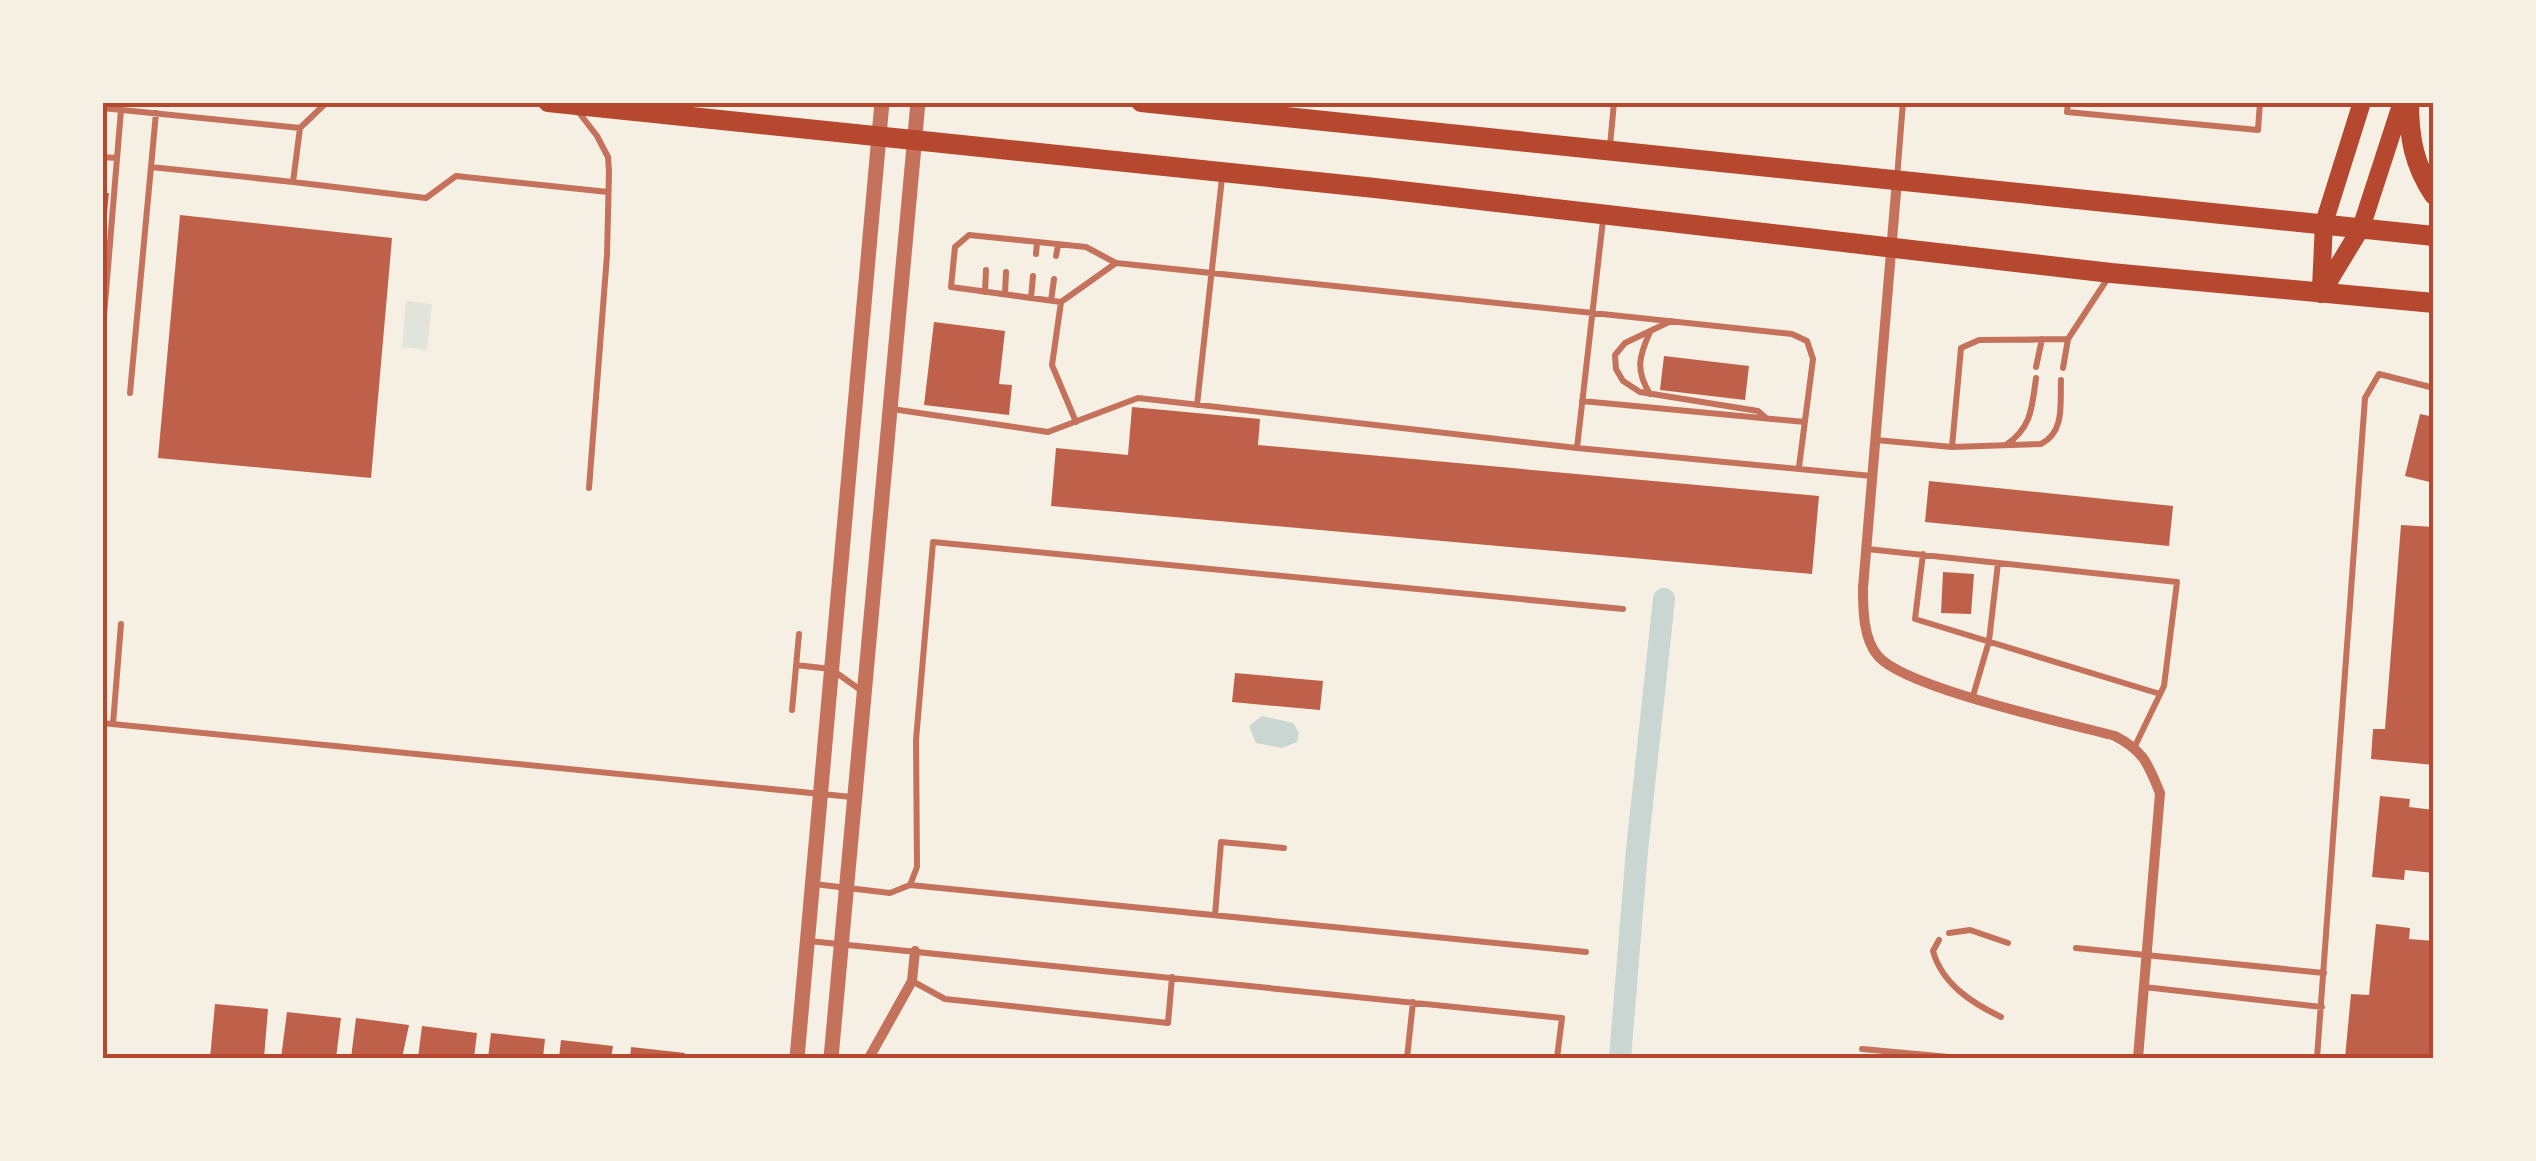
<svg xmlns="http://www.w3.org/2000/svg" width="2536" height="1161" font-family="Lora,serif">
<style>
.green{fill:#e2e4dc}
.water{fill:#c9d6d2}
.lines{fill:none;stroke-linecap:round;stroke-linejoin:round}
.canal{stroke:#c9d6d2;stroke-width:22}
.building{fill:#bf614a}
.service{stroke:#c5725c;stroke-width:6}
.minor{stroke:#c5725c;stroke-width:10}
.tertiary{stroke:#c5725c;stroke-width:15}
.secondary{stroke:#b5482f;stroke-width:18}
.primary{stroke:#b5482f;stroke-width:20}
.neatline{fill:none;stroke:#b5482f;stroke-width:4}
</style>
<rect width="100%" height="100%" fill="#f6efe4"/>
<path class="green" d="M406 301 432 304 427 350 402 347Z"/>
<path class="water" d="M1262 716 1293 723 1299 733 1297 742 1282 748 1256 743 1249 726Z"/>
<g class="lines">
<path class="canal" d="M1620 1058 1637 850 1664 599"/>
</g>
<path class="building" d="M102 193H109L105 234H102Z
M180 215 392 238 371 478 158 458Z
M934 322 1005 331 999 384 1012 385 1009 415 924 405Z
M1664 356 1749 366 1745 400 1660 390Z
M1132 407 1260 419 1258 445 1819 496 1812 574 1051 506 1056 448 1128 455Z
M2420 414 2434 417V483L2405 476Z
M1929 481 2173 506 2169 546 1925 522Z
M2401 525 2434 527V765L2371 759 2373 729H2385Z
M1943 572 1974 574 1971 614 1941 613Z
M1235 673 1323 681 1320 710 1232 702Z
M2380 796 2410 799 2409 807 2434 810V873L2405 870 2404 880 2372 877Z
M2376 924 2410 928 2409 939 2434 941V1058H2345L2351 994 2369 995Z
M215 1004 268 1009 264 1058H210Z
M287 1012 341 1018 336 1058H281Z
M356 1018 409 1025 402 1058H351Z
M422 1026 477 1033 474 1058H418Z
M491 1033 545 1039 543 1058H488Z
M561 1040 613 1046 611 1058H559Z
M631 1047 685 1053 684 1058H630Z"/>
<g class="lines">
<path class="service" d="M2068 102 2067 112 2258 130 2260 102
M102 108 300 128 327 102
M577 110 597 136 608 157 609 172 607 255 589 488
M300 128 293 182 426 198 456 176 608 192
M1610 146 1614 102
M102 157 117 158
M151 167 293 182
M1897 178 1903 102
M1036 254 1037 242
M1056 256 1058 245
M1116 263 1061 302 951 287 955 247 969 235 1086 247 1116 263 1792 334 1807 341 1813 359 1799 467
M985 292 986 270
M1005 294 1006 272
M1031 298 1033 276
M1051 301 1054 279
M1061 302 1052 365 1076 422
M1671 321 1625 343 1615 355 1616 369 1623 381 1640 392 1758 411 1766 418
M102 340 121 110
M2036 367 2042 339
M2063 368 2068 339 2108 278
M130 393 156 113
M1650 394C1635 370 1639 356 1650 332
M1582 401 1805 422
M1197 405 1222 178
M892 409 1048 432 1138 398 1577 448 1872 476
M1876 440 1952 447 1961 348 1979 340 2068 339
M2006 445C2032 427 2032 407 2036 378
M1952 447 2041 444C2065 432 2060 404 2061 380
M1577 448 1603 220
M1867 549 2177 582 2164 686 2135 746
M1923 554 1915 619 2160 694
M796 665 831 669 862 691
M1973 696 1989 641 1998 563
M792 710 799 634
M102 723 852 797
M113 724 121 624
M814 884 890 893 910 885 917 867 916 740 933 542 1623 609
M910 885 1586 952
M1215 915 1221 842 1284 848
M1949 933 1970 930 2008 943
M1939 940 1933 951C1942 984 1972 1003 2001 1017
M809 941 1562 1018 1557 1058
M2076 948 2324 973
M912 981 945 999 1168 1023 1172 977
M2144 987 2322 1007
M1862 1049 1960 1058
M1407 1058 1413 1002
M2317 1058 2365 398 2379 374 2434 388"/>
<path class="minor" d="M1897 180 1863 588C1863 609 1863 639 1878 656 1905 688 2067 723 2115 736 2144 751 2148 764 2160 793L2138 1058
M869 1058 912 981 915 951"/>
<path class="tertiary" d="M797 1058 882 102
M831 1058 918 102"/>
<path class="secondary" d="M2321 288 2324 223 2362 102
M2321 294 2361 228 2402 102"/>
<path class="primary" d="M548 102 1375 188 2111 273 2434 303
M1141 102 2434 236
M2409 102C2409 138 2414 165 2434 195"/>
</g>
<rect width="2536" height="1161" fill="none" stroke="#f6efe4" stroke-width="210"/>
<rect x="105" y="105" width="2326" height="951" class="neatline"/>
</svg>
